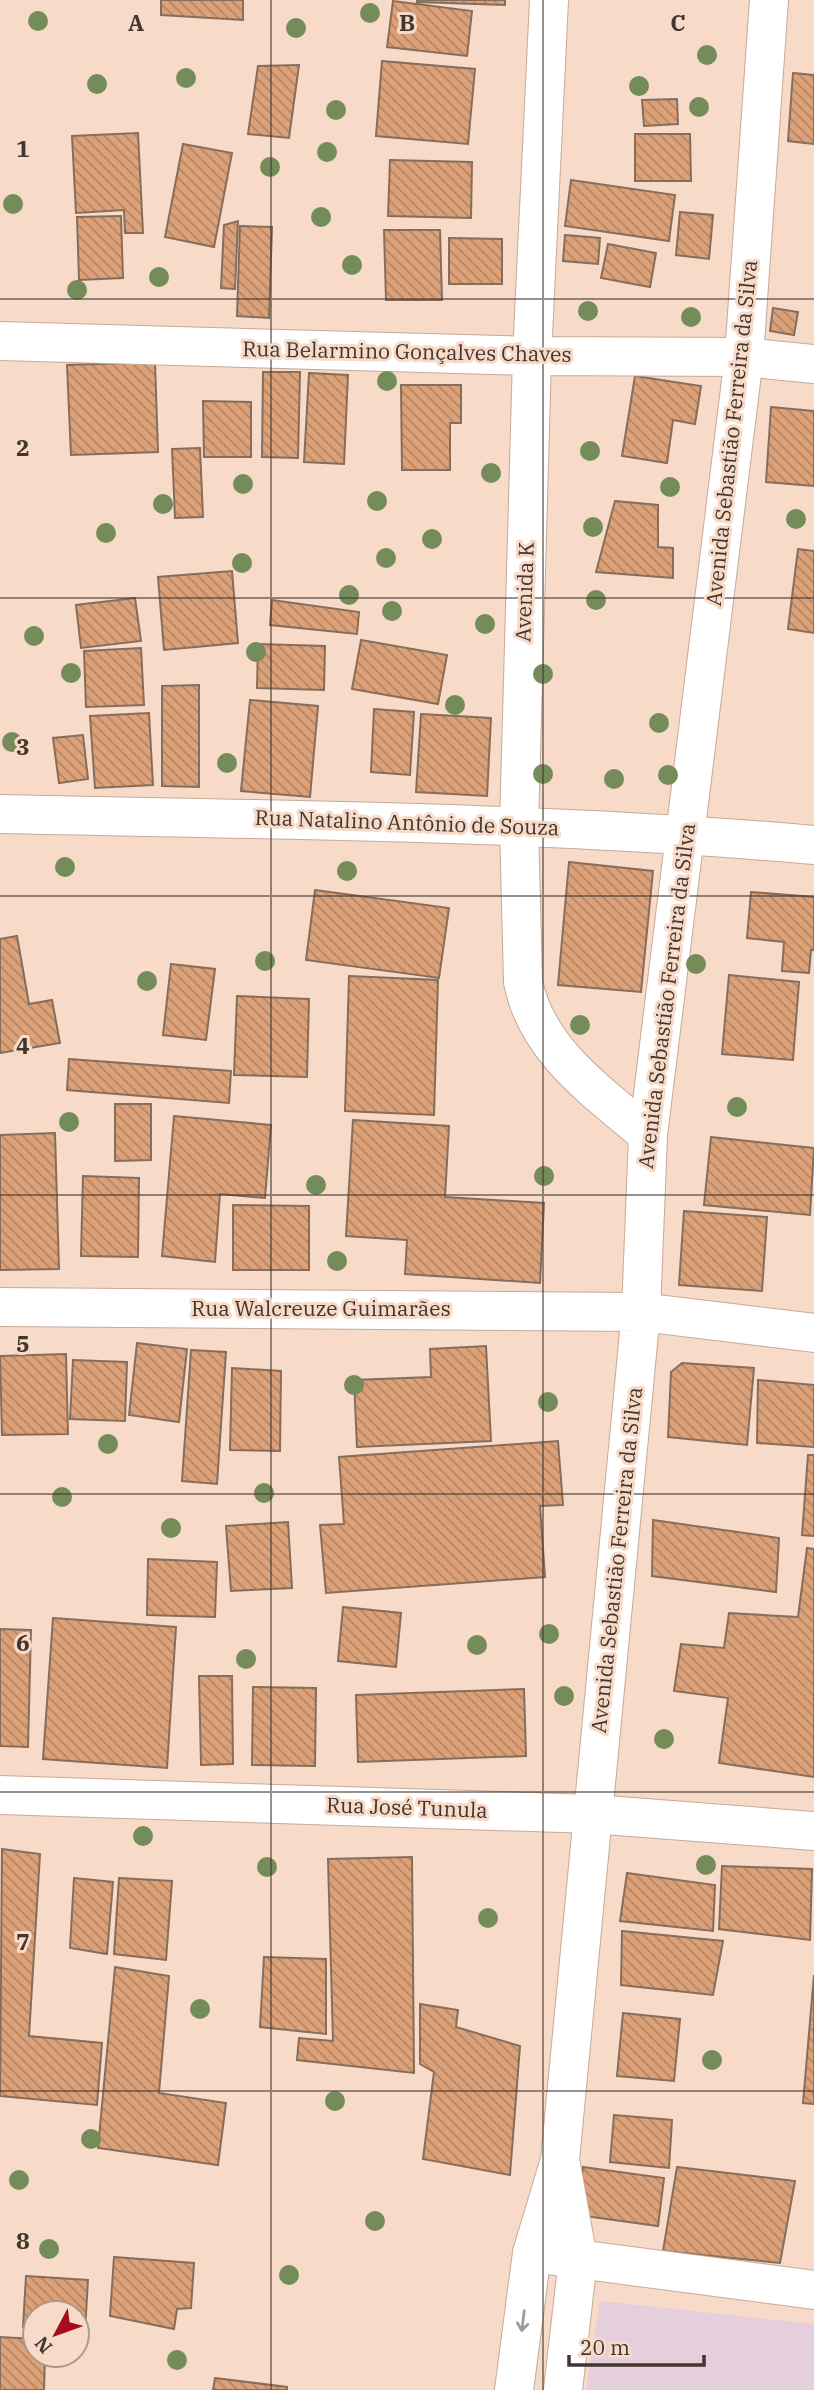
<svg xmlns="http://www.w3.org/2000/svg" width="814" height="2390" font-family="'IBM Plex Serif',serif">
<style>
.education{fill:#e6cfdc}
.building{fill:url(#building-back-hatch);stroke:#876d5c;stroke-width:2}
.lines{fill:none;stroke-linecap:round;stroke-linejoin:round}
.minor-casing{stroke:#c6aa97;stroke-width:40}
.minor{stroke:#fff;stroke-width:38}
.tree{fill:#748b5a}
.oneway{stroke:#a09a97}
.grid{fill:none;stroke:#42362f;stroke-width:2;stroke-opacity:0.55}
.labels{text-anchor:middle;stroke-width:6;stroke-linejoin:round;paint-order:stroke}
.street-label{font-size:21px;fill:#42362f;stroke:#f7dac7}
.grid-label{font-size:23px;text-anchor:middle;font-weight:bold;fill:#42362f;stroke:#f7dac7;stroke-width:6;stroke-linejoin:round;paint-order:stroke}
</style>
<defs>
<pattern id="building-back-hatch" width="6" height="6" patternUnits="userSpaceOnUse" patternTransform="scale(1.75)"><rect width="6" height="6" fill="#dca178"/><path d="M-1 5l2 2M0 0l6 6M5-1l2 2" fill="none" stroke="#b48463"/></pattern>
</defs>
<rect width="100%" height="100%" fill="#f7dac7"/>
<path class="education" d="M600 2301 814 2324V2390H586Z"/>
<path class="building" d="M161 0H243V20L161 15Z
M417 0H505V5L417 2Z
M393 1 472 11 467 56 387 47Z
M382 61 475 69 468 144 376 136Z
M299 65 289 138 248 134 258 66Z
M793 73 814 75V144L788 141Z
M677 99 678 124 644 126 642 100Z
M138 133 143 233H125L124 210 76 213 72 136Z
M635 134H690L691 181H635Z
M183 144 232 153 214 247 165 237Z
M390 160 472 162 471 218 388 216Z
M571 180 675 195 669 241 565 226Z
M680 212 713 215 709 259 676 255Z
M121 216 123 278 79 280 77 217Z
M238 221 235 289 221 288 224 225Z
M240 226 272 227 269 318 237 316Z
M384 230H440L442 300H386Z
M565 235 600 238 598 264 563 261Z
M449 238 502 239V284H449Z
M608 244 656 253 650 287 601 278Z
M773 308 798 312 794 335 770 331Z
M155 362 158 452 71 455 67 365Z
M263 372H300L298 458 262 457Z
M309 373 348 375 344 464 304 462Z
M635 376 701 386 695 424 673 420 667 463 622 456Z
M401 385H461V423H450V470H402Z
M203 401 251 402V457H204Z
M771 407 814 411V486L766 482Z
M200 448 203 517 175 518 172 449Z
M615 501 658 505V547L673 548V578L596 572Z
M798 549 814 551V633L788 629Z
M232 571 238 643 164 650 158 577Z
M135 598 141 641 81 648 76 605Z
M272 600 359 612 357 634 270 625Z
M361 640 447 655 438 704 352 689Z
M258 644 325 646 324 690 257 688Z
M141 648 144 705 86 707 84 651Z
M199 685V787L162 786V686Z
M250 700 318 706 310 797 241 791Z
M374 709 414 712 410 775 371 772Z
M149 713 153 785 95 788 90 716Z
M421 714 491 718 487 796 416 792Z
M83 735 88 779 59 783 53 738Z
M569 862 653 871 641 992 558 985Z
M315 890 449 908 439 978 306 960Z
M751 892 814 897V950H811L809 973 782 971 784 942 747 938Z
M17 936 29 1004 52 1000 60 1043 0 1053V939Z
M171 964 215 969 206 1040 163 1035Z
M729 975 799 982 793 1060 722 1054Z
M349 976 438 980 434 1115 345 1111Z
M237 996 309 999 307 1077 234 1075Z
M69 1059 231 1071 229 1103 67 1090Z
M115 1104H151V1160L115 1161Z
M174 1116 271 1125 265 1198 220 1194 215 1262 162 1256Z
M353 1120 449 1126 445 1197 544 1203 540 1283 405 1274 407 1240 346 1236Z
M55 1133 59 1269 0 1270V1135Z
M711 1137 814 1148 810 1215 704 1205Z
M83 1176 139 1178 138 1257 81 1256Z
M233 1205 309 1206V1270H233Z
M684 1211 767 1217 762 1291 679 1285Z
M137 1343 187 1349 179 1422 129 1415Z
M486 1346 491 1441 357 1447 354 1380 431 1377 430 1349Z
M191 1350 226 1352 217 1484 182 1481Z
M66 1354 68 1434 2 1435 0 1356Z
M73 1360 127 1362 125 1421 70 1419Z
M682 1363 754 1368 747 1445 668 1437 671 1372Z
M232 1368 281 1371 280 1451 230 1450Z
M758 1380 814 1385V1447L757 1443Z
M558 1441 563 1505 540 1506 545 1577 326 1593 320 1525 344 1524 339 1457Z
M808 1455H814V1536L802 1535Z
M653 1520 779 1538 776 1592 652 1576Z
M288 1522 292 1588 231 1591 226 1526Z
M807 1548 814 1549V1777L719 1763 728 1698 674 1691 681 1644 724 1648 729 1613 798 1617Z
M148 1559 217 1562 215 1617 147 1615Z
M343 1607 401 1613 396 1667 338 1661Z
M53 1618 176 1627 167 1768 43 1759Z
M0 1629 31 1630 28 1747 0 1746Z
M199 1676H232L233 1764 201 1765Z
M253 1687 316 1688 315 1766 252 1765Z
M524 1689 526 1756 358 1762 356 1695Z
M2 1849 40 1854 29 2036 102 2043 97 2105 0 2096Z
M412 1857 414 2073 297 2060 299 2038 333 2041 328 1859Z
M722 1866 812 1869 810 1940 719 1929Z
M627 1873 715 1885 713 1931 620 1921Z
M74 1878 113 1882 107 1954 70 1948Z
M119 1878 172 1881 166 1960 114 1954Z
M622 1931 723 1941 713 1995 621 1985Z
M264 1957 326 1959V2034L260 2027Z
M115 1967 169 1976 159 2093 226 2103 218 2165 98 2148Z
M814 1975V2104L803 2103Z
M420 2004 458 2010 456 2027 520 2046 510 2175 423 2159 434 2072 420 2064Z
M623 2013 680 2019 674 2081 617 2076Z
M614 2115 672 2120 669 2168 610 2162Z
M583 2167 664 2178 658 2226 577 2215Z
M677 2167 795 2181 780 2263 663 2251Z
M114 2257 194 2263 191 2308 177 2309 174 2329 110 2316Z
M26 2276 88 2280 85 2331H77V2313H35V2328L23 2327Z
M0 2337 35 2339V2355H45L44 2390H0Z
M215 2378 287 2387V2390H213Z"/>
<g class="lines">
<defs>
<path id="minor" d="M549 0 532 356 519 825 523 982C537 1051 597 1091 648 1135
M0 341 532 356 744 357 814 364
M0 814C272 820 543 821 814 845
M0 1307 641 1312 814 1333
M0 1795 592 1814 814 1831
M561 2165 578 2259 563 2390
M532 2253 814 2290
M514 2390 532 2253 560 2160 641 1312 648 1135 744 357 769 0"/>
</defs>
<use href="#minor" class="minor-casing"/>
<use href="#minor" class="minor"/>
</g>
<g class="tree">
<circle cx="370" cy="13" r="10"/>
<circle cx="38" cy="21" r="10"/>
<circle cx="296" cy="28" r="10"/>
<circle cx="707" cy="55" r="10"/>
<circle cx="186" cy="78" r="10"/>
<circle cx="97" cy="84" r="10"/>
<circle cx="639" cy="86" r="10"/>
<circle cx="699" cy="107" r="10"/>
<circle cx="336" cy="110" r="10"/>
<circle cx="327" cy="152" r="10"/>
<circle cx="270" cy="167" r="10"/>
<circle cx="13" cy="204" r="10"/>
<circle cx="321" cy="217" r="10"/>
<circle cx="352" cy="265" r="10"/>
<circle cx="159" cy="277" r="10"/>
<circle cx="77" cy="290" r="10"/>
<circle cx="588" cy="311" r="10"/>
<circle cx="691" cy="317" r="10"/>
<circle cx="387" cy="381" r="10"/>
<circle cx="590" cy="451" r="10"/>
<circle cx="491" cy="473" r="10"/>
<circle cx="243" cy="484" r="10"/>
<circle cx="670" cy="487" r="10"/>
<circle cx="377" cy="501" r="10"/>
<circle cx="163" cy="504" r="10"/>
<circle cx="796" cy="519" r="10"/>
<circle cx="593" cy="527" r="10"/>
<circle cx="106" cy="533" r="10"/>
<circle cx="432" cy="539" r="10"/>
<circle cx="386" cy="558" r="10"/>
<circle cx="242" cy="563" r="10"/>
<circle cx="349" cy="595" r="10"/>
<circle cx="596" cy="600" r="10"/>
<circle cx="392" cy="611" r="10"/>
<circle cx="485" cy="624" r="10"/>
<circle cx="34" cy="636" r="10"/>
<circle cx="256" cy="652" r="10"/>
<circle cx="71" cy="673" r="10"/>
<circle cx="543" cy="674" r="10"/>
<circle cx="455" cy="705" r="10"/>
<circle cx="659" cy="723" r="10"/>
<circle cx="12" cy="742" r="10"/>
<circle cx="227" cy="763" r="10"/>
<circle cx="543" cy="774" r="10"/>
<circle cx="668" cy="775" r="10"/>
<circle cx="614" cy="779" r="10"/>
<circle cx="65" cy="867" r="10"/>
<circle cx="347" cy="871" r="10"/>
<circle cx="265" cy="961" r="10"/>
<circle cx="696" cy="964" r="10"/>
<circle cx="147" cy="981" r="10"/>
<circle cx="580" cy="1025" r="10"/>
<circle cx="737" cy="1107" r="10"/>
<circle cx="69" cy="1122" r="10"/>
<circle cx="544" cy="1176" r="10"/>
<circle cx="316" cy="1185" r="10"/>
<circle cx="337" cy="1261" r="10"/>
<circle cx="354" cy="1385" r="10"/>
<circle cx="548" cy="1402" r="10"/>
<circle cx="108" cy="1444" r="10"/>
<circle cx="264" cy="1493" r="10"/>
<circle cx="62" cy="1497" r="10"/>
<circle cx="171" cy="1528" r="10"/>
<circle cx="549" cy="1634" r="10"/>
<circle cx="477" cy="1645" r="10"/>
<circle cx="246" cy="1659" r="10"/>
<circle cx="564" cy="1696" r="10"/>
<circle cx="664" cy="1739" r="10"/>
<circle cx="143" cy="1836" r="10"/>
<circle cx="706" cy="1865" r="10"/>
<circle cx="267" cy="1867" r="10"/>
<circle cx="488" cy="1918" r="10"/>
<circle cx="200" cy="2009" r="10"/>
<circle cx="712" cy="2060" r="10"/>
<circle cx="335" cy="2101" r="10"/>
<circle cx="91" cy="2139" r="10"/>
<circle cx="19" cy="2180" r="10"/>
<circle cx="375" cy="2221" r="10"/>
<circle cx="49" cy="2249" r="10"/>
<circle cx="289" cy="2275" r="10"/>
<circle cx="177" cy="2360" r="10"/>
</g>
<defs><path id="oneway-shaft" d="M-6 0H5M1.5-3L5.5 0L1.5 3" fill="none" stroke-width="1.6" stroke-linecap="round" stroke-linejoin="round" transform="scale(1.75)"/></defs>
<use class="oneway" href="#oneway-shaft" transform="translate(523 2321) rotate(97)"/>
<path class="grid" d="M271 0V2390M543 0V2390M0 299H814M0 598H814M0 896H814M0 1195H814M0 1494H814M0 1792H814M0 2091H814"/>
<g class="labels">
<g class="street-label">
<text transform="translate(407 352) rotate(1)" y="7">Rua Belarmino Gonçalves Chaves</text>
<text transform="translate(732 433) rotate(-84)" y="7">Avenida Sebastião Ferreira da Silva</text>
<text transform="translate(525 592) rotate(-88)" y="7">Avenida K</text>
<text transform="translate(407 823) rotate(2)" y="7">Rua Natalino Antônio de Souza</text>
<text transform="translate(667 996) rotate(-83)" y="7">Avenida Sebastião Ferreira da Silva</text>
<text x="321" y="1316">Rua Walcreuze Guimarães</text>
<text transform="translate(617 1560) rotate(-84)" y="7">Avenida Sebastião Ferreira da Silva</text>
<text transform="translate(407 1808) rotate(2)" y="7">Rua José Tunula</text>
</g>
</g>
<g class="grid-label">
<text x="136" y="31">A</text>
<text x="407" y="31">B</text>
<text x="678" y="31">C</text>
<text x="23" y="157">1</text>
<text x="23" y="456">2</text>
<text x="23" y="755">3</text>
<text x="23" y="1054">4</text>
<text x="23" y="1352">5</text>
<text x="23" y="1651">6</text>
<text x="23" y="1950">7</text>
<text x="23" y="2249">8</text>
</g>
<g transform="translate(56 2334) rotate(229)"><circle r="33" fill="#f7dac7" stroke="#af988a" stroke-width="2"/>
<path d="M0-5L12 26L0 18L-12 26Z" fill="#a50c1d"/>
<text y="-10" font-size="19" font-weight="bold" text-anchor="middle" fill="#42362f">N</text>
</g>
<path d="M569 2355v10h135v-10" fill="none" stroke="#42362f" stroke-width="3.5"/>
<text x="580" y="2355" font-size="21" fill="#42362f" stroke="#f7dac7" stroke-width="5" paint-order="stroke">20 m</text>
</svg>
